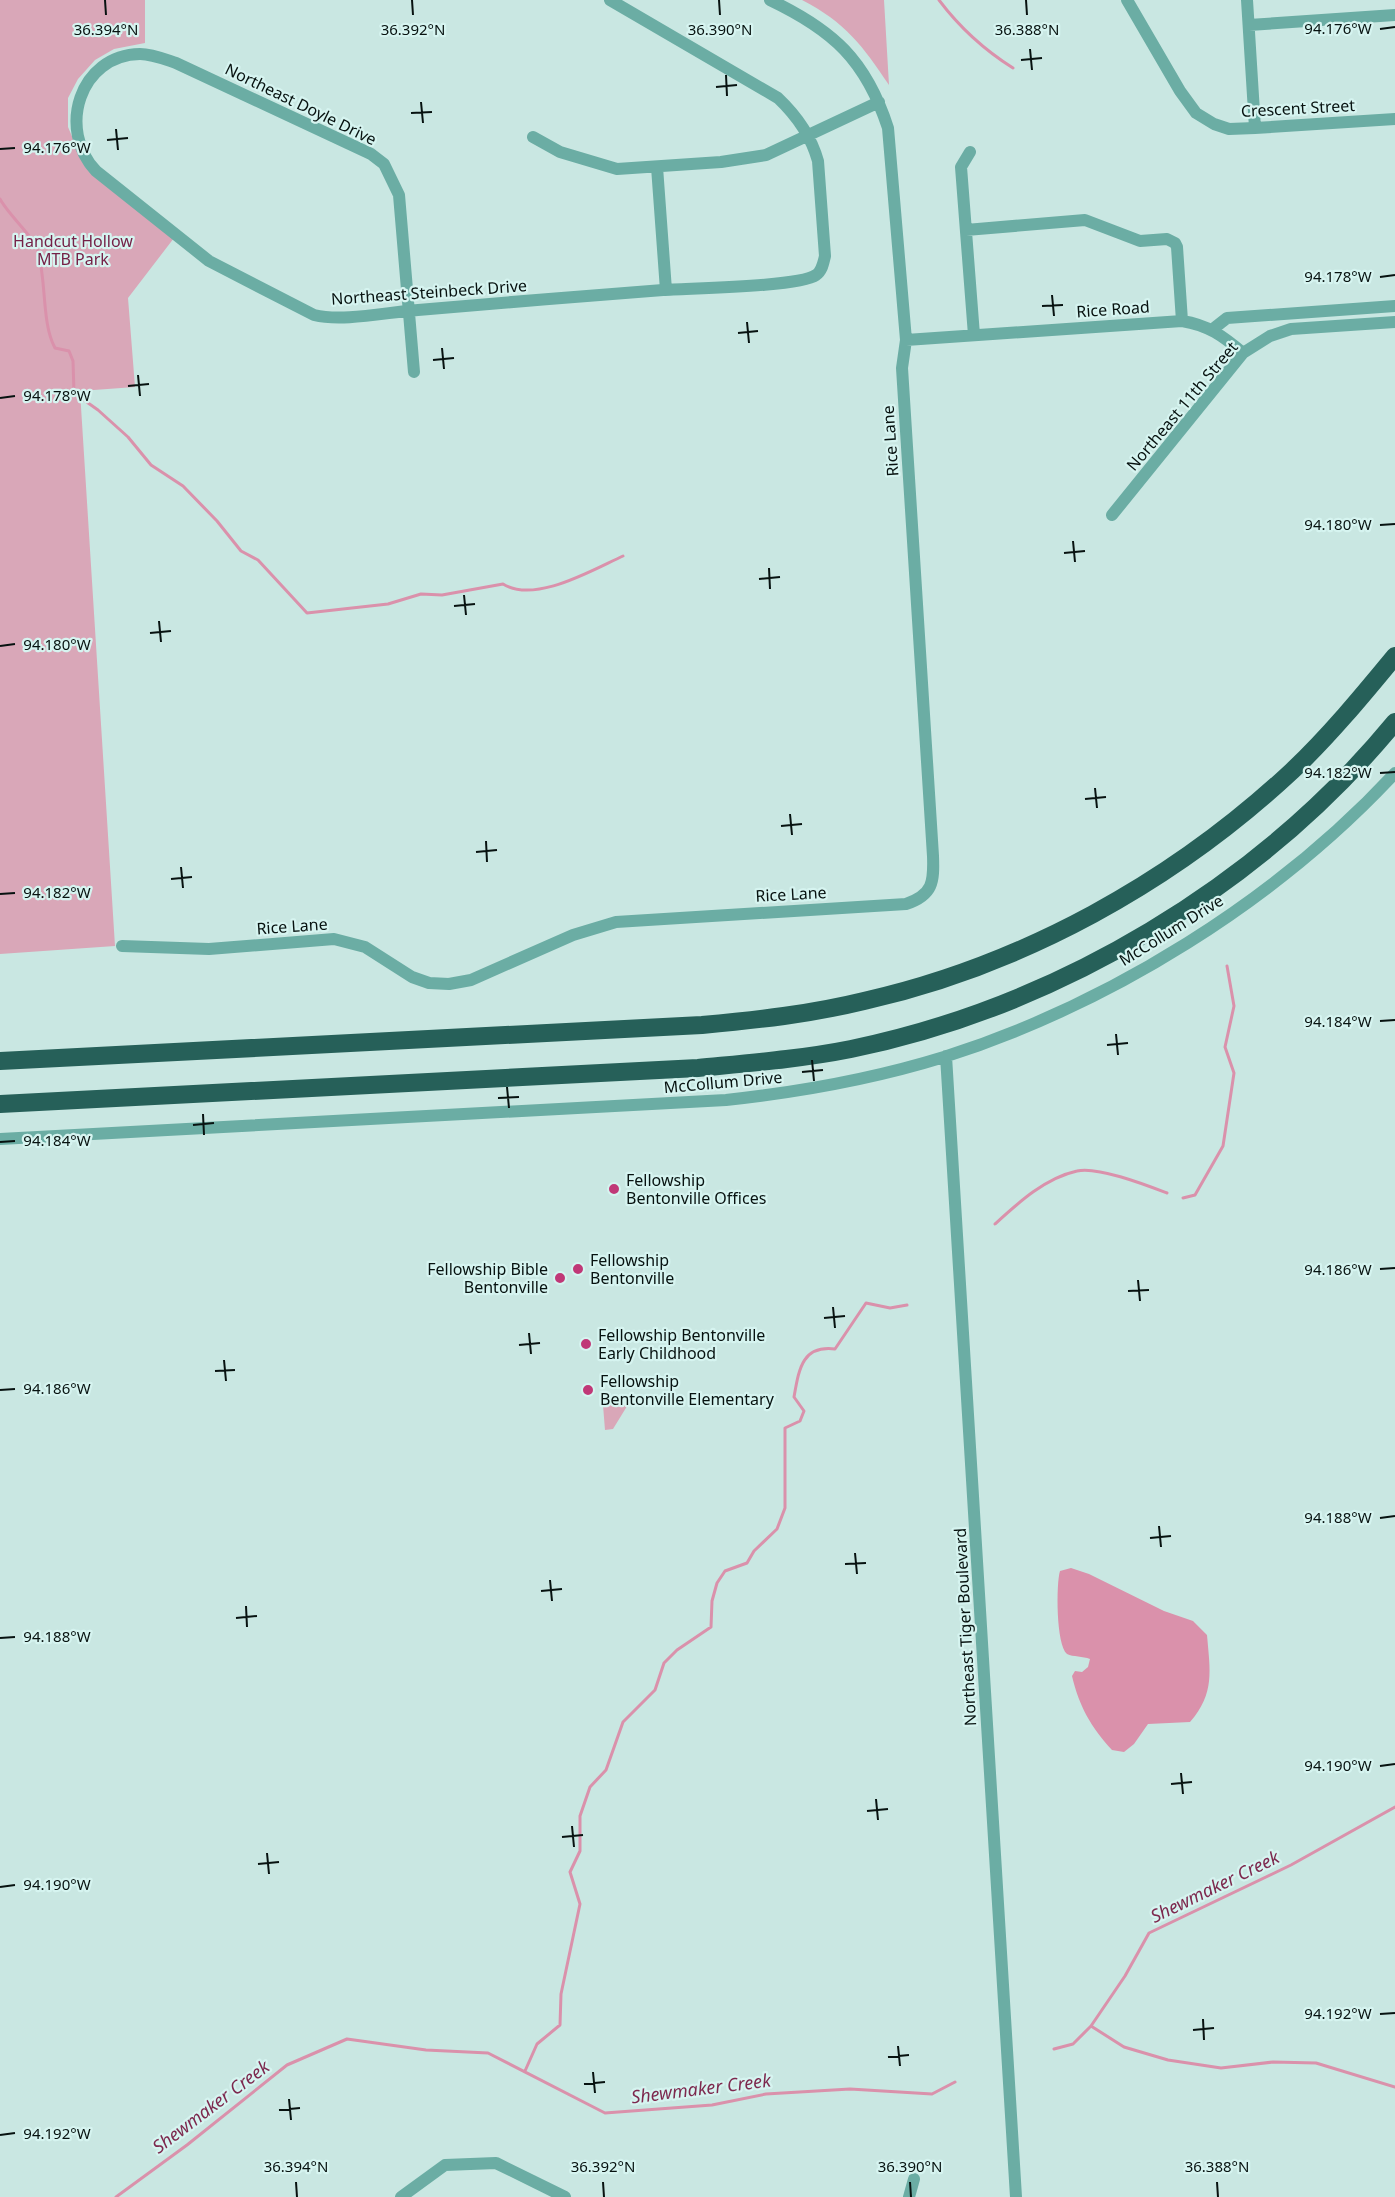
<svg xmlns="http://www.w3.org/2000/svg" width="1395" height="2197" font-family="'Noto Sans',sans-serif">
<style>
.green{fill:#d9a7b8}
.water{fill:#da91ab}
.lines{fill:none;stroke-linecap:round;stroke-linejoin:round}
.stream{stroke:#da91ab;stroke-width:3}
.minor{stroke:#6bada4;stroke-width:12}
.highway{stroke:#266059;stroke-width:18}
.ticks{fill:none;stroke:#071210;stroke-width:2}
.poi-dot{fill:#c03877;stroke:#d6f4f0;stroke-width:2}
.labels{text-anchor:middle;stroke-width:4.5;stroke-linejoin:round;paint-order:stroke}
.street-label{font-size:16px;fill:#071210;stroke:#d6f4f0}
.park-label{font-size:16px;fill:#752147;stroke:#d6f4f0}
.poi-label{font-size:16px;fill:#071210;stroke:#d6f4f0;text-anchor:start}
.water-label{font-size:18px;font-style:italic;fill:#7d294e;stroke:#d6f4f0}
.ticks-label{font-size:15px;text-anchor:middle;fill:#071210;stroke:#d6f4f0;stroke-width:4.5;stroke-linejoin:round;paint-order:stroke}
</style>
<rect width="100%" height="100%" fill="#c9e7e2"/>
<path class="green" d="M0 0H145V43L114 49 95 60 78 79 68 98V127L85 167 174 238 128 298 135 387 80 391 115 946 0 954Z
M802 0H884L889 85C862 45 846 23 802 0Z
M629 1403 613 1429 605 1430 603 1405Z"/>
<path class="water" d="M1071 1568 1089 1574 1164 1611 1193 1621 1207 1635C1210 1671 1215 1693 1190 1722L1148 1724 1134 1744 1124 1752 1112 1750C1091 1727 1079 1706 1072 1676L1075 1671 1082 1672 1088 1667 1090 1659C1083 1656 1073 1657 1067 1654 1056 1645 1056 1583 1060 1571Z"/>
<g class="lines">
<path class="stream" d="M939 0C960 28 983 49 1013 68
M0 199C8 214 33 237 37 248 47 279 41 322 55 348L69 351 73 361 74 393 98 410 128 437 151 465 183 486 217 521 241 551 258 560 307 613 388 604 421 594 442 595 503 584C535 604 592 570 623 556
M1183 1198 1195 1195 1223 1146 1234 1073 1225 1047 1234 1006 1227 966
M995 1224C1018 1203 1045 1178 1077 1171 1097 1166 1146 1185 1167 1193
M1091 2026 1124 2047 1168 2060 1221 2068 1273 2062 1316 2063 1395 2087
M1054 2049 1073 2044 1091 2026 1125 1976 1149 1933 1291 1865 1395 1807
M525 2071 537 2044 560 2025 561 1994 580 1904 570 1872 580 1851V1816L590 1787 606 1770 623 1722 655 1690 664 1663 677 1650 711 1627 712 1601 717 1583 725 1571 747 1563 754 1551 777 1529 785 1508V1428L800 1421 804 1411 794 1397C799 1369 802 1345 835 1349L866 1303 890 1308 907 1305
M116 2197 187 2145 287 2065 347 2039 426 2050 488 2053 605 2113 712 2105 766 2094 850 2089 932 2094 955 2082"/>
<path class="minor" d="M1127 0 1180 91 1196 113 1214 124 1229 129 1255 128 1395 119
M1247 0 1255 128
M1249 25 1395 15
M533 137 560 152 617 169 721 162 766 155 879 102
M970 152 961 167 974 335
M657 167 666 290
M966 230 1085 220 1140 241 1167 239 1175 243 1177 247 1182 321
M1213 329 1227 318 1395 306
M906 340 1182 321C1208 325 1223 336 1243 353
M414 372 399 195 384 164 371 154 176 63C164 59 152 54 140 54 79 55 57 130 96 171L209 261 314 315C343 322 388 312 418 310 500 303 581 296 663 290 690 288 799 287 816 275 822 271 823 264 825 256L818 161C811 136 797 116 778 98L610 0
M1112 515 1243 353 1270 336 1291 329 1395 322
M122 946 209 949 334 939 365 947 412 977 429 983 449 984 471 980 573 935 616 922 906 904C933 895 934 882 933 856L902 368 906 340 888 128C866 60 833 30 770 0
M946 1056 1016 2197
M0 1139 726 1100C800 1092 873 1079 944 1057 1110 1004 1276 901 1395 773
M401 2197 445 2165 496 2163 565 2197
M909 2197 914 2179"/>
<path class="highway" d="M0 1061 702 1025C757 1020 811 1014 864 1001 1023 965 1173 882 1292 771 1329 736 1362 696 1395 656
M0 1104 698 1068C749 1063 801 1059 851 1049 1059 1006 1260 886 1395 722"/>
</g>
<path class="ticks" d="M105 0 106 15M412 0 413 15M719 0 720 15M1026 0 1027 15M1380 29 1395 27M1030 49 1032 70M1021 60 1042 58M726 75 727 96M716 87 737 85M421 102 423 123M411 113 432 112M116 129 118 150M107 140 128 138M0 149 15 148M1380 277 1395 275M1052 295 1054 316M1042 306 1063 305M747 322 749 343M738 333 758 331M442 348 444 369M433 360 454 358M138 375 140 396M128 386 149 384M0 398 15 396M1380 525 1395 524M1073 541 1075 562M1064 553 1085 551M769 568 770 589M759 579 780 577M464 595 466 615M454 606 475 604M159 621 161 642M150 633 171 631M0 646 15 644M1380 773 1395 772M1095 788 1097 808M1085 799 1106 797M790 814 792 835M781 826 802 824M486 841 487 862M476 852 497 850M181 867 183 888M171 879 192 877M0 894 15 893M1380 1021 1395 1020M1116 1034 1118 1055M1107 1045 1128 1043M812 1060 814 1081M802 1072 823 1070M507 1087 509 1108M498 1098 519 1097M203 1114 204 1135M193 1125 214 1123M0 1142 15 1141M1380 1269 1395 1268M1138 1280 1140 1301M1128 1291 1149 1290M833 1307 835 1328M824 1318 845 1316M529 1333 531 1354M519 1345 540 1343M224 1360 226 1381M215 1371 235 1370M0 1390 15 1389M1380 1518 1395 1516M1159 1526 1161 1547M1150 1538 1171 1536M855 1553 857 1574M845 1564 866 1563M550 1580 552 1601M541 1591 562 1589M246 1606 247 1627M236 1618 257 1616M0 1638 15 1637M1380 1766 1395 1764M1181 1773 1183 1794M1171 1784 1192 1782M876 1799 878 1820M867 1811 888 1809M572 1826 574 1847M562 1837 583 1835M267 1853 269 1874M258 1864 279 1862M0 1887 15 1885M1380 2014 1395 2013M1203 2019 1204 2040M1193 2030 1214 2028M898 2046 900 2066M888 2057 909 2055M593 2072 595 2093M584 2084 605 2082M289 2099 291 2120M279 2110 300 2108M0 2135 15 2133M296 2182 297 2197M603 2182 604 2197M910 2182 911 2197M1217 2182 1218 2197"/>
<g class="poi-dot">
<circle cx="614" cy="1189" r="6"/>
<circle cx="578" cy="1269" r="6"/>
<circle cx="560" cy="1278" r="6"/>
<circle cx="586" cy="1344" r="6"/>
<circle cx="588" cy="1390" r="6"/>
</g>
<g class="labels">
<g class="street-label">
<text transform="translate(301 104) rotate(26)" y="6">Northeast Doyle Drive</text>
<text transform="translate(1298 108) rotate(-3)" y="6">Crescent Street</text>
<text transform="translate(429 292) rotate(-4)" y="6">Northeast Steinbeck Drive</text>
<text transform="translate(1113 309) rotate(-4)" y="6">Rice Road</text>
<text transform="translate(1182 406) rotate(-50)" y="6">Northeast 11th Street</text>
<text transform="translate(890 441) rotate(-94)" y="6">Rice Lane</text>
<text transform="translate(791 894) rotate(-3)" y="6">Rice Lane</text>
<text transform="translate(292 926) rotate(-4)" y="6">Rice Lane</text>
<text transform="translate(1171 930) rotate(-32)" y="6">McCollum Drive</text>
<text transform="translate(723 1082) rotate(-5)" y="6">McCollum Drive</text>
<text transform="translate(965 1627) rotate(-93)" y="6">Northeast Tiger Boulevard</text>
</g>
<g class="park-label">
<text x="73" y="247">Handcut Hollow<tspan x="73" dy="18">MTB Park</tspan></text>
</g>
<g class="poi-label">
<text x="626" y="1186">Fellowship<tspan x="626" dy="18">Bentonville Offices</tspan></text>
<text x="590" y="1266">Fellowship<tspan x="590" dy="18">Bentonville</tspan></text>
<text x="548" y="1275" text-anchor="end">Fellowship Bible<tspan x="548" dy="18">Bentonville</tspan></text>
<text x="598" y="1341">Fellowship Bentonville<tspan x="598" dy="18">Early Childhood</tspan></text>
<text x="600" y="1387">Fellowship<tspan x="600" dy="18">Bentonville Elementary</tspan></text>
</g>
<g class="water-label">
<text transform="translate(1215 1887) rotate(-26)" y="6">Shewmaker Creek</text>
<text transform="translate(701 2089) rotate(-7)" y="6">Shewmaker Creek</text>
<text transform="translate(211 2107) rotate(-37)" y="6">Shewmaker Creek</text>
</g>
</g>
<g class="ticks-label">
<text x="1338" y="34">94.176°W</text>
<text x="106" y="35">36.394°N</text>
<text x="413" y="35">36.392°N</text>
<text x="720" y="35">36.390°N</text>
<text x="1027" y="35">36.388°N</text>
<text x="57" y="153">94.176°W</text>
<text x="1338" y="282">94.178°W</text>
<text x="57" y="401">94.178°W</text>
<text x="1338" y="530">94.180°W</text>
<text x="57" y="650">94.180°W</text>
<text x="1338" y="778">94.182°W</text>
<text x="57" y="898">94.182°W</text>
<text x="1338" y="1027">94.184°W</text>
<text x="57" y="1146">94.184°W</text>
<text x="1338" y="1275">94.186°W</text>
<text x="57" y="1394">94.186°W</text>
<text x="1338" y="1523">94.188°W</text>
<text x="57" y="1642">94.188°W</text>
<text x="1338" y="1771">94.190°W</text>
<text x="57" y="1890">94.190°W</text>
<text x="1338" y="2019">94.192°W</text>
<text x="57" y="2139">94.192°W</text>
<text x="296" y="2172">36.394°N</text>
<text x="603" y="2172">36.392°N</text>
<text x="910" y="2172">36.390°N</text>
<text x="1217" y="2172">36.388°N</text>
</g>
</svg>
